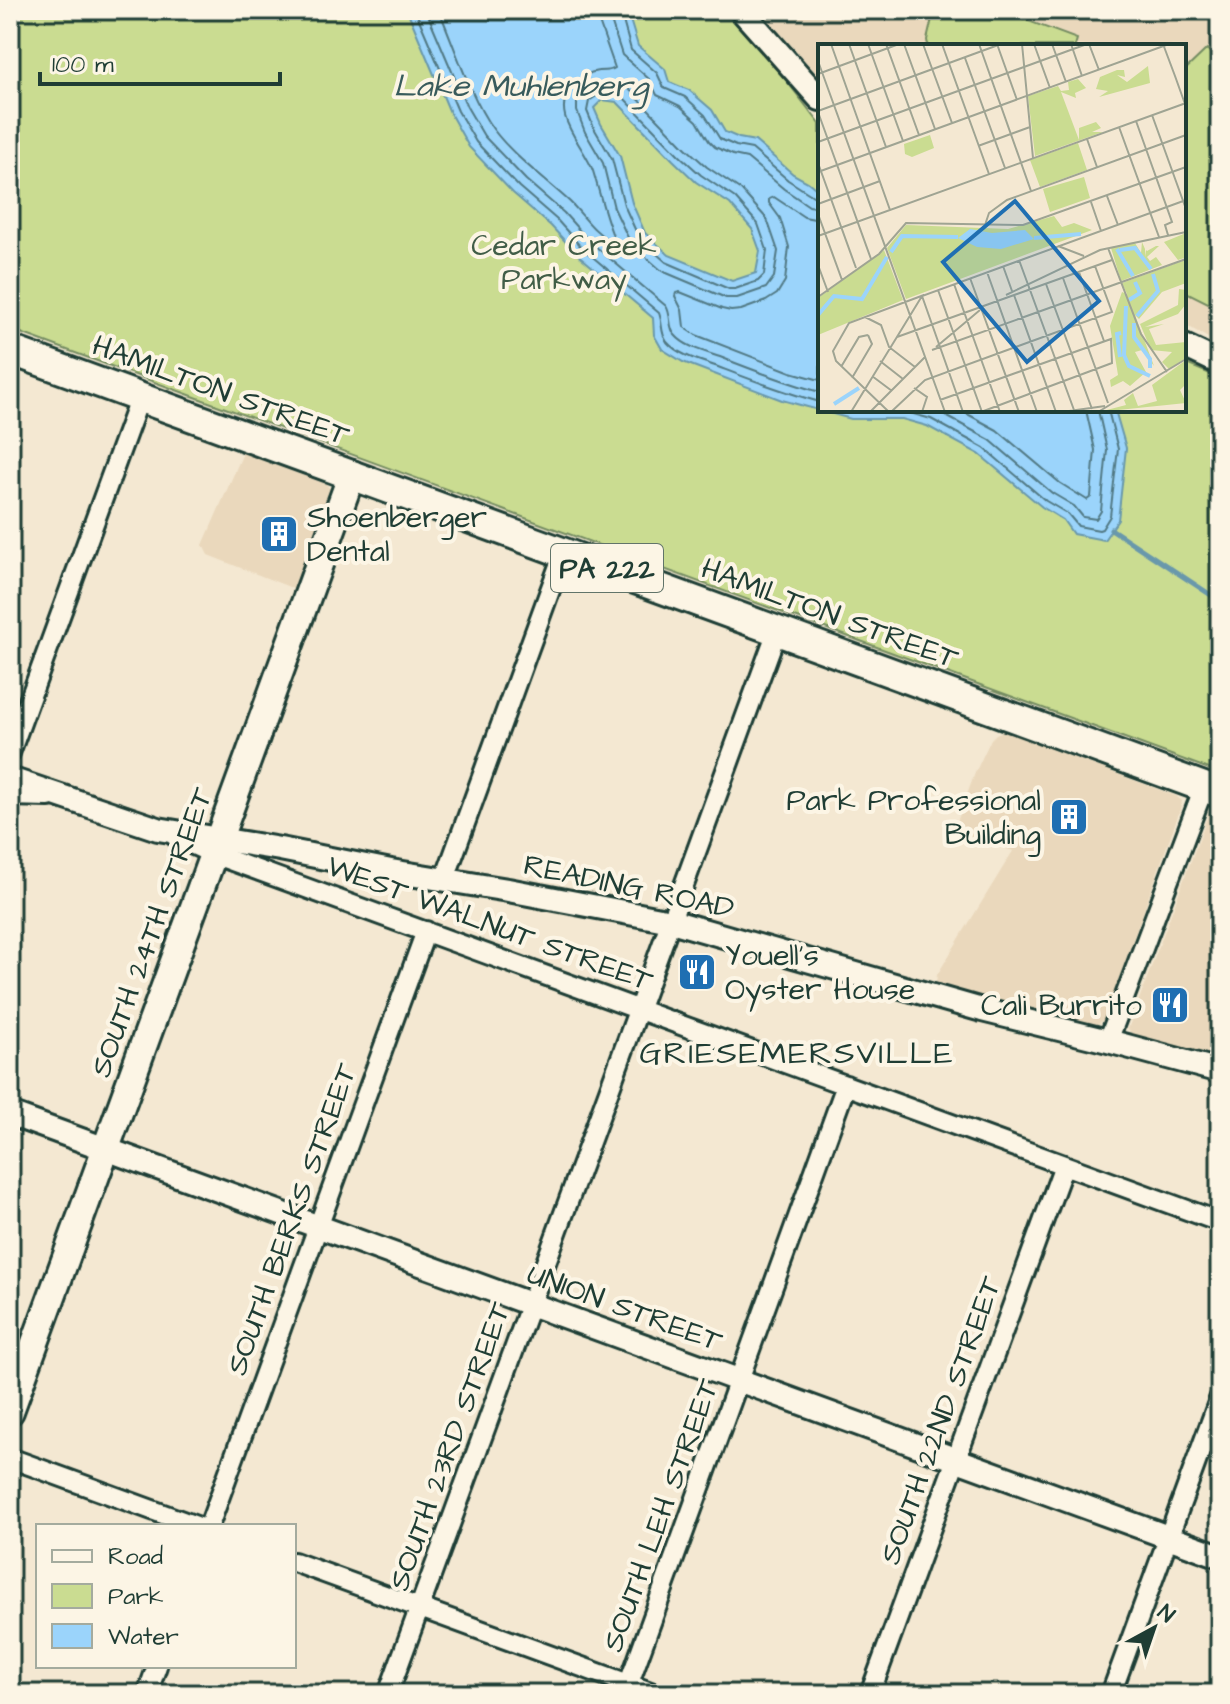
<svg xmlns="http://www.w3.org/2000/svg" width="1230" height="1704" font-family="'Architects Daughter',sans-serif">
<style>
.built{fill:#ead8bc}
.green{fill:#cadc91;stroke:#748c62;stroke-width:2}
.water{fill:#9bd4fb;stroke:#6998ab;stroke-width:2;fill-rule:evenodd}
.lines{fill:none;stroke-linecap:round;stroke-linejoin:round}
.shore{stroke:#517984;stroke-width:2}
.stream{stroke:#6998ab;stroke-width:5}
.minor-casing{stroke:#1f3d34;stroke-width:24}
.tertiary-casing{stroke:#1f3d34;stroke-width:28}
.secondary-casing{stroke:#1f3d34;stroke-width:32}
.primary-casing{stroke:#1f3d34;stroke-width:34}
.minor{stroke:#fcf5e5;stroke-width:18}
.tertiary{stroke:#fcf5e5;stroke-width:22}
.secondary{stroke:#fcf5e5;stroke-width:26}
.primary{stroke:#fcf5e5;stroke-width:28}
.labels{text-anchor:middle;stroke-width:8;stroke-linejoin:round;paint-order:stroke}
.shield{fill:#fcf5e5;stroke:#617469;stroke-width:2}
.shield-label{font-size:28px;font-weight:bold;fill:#1f3d34}
.park-label{font-size:30px;fill:#415d47;stroke:#fcf5e5}
.street-label{font-size:30px;fill:#1f3d34;stroke:#fcf5e5}
.poi-label{font-size:30px;fill:#1f3d34;stroke:#fcf5e5;text-anchor:start}
.water-label{font-size:32px;font-style:italic;fill:#385b5c;stroke:#fcf5e5}
.neighbourhood-label{font-size:32px;letter-spacing:2px;fill:#1f3d34;stroke:#fcf5e5}
.inset-river{fill:none;stroke:#9bd4fb;stroke-width:4}
.inset-road{fill:none;stroke:#9fa493;stroke-width:2}
.view{fill:#1f6fb2;fill-opacity:0.15;stroke:#1f6fb2;stroke-width:4}
.inset-edge{fill:none;stroke:#1f3d34;stroke-width:4}
</style>
<rect width="100%" height="100%" fill="#f4e8d2"/>
<filter id="ink" filterUnits="userSpaceOnUse"><feTurbulence type="fractalNoise" baseFrequency=".0125" numOctaves="2"/><feDisplacementMap in="SourceGraphic" scale="16" xChannelSelector="R" yChannelSelector="G"/><feConvolveMatrix kernelMatrix="1 2 1 2 8 2 1 2 1" color-interpolation-filters="sRGB"/></filter>
<g filter="url(#ink)">
<path class="built" d="M759 10H1220V345L1184 324V46H820V77Z
M243 453 326 484 331 490 330 499 297 590 208 555 203 545Z
M1003 731 1176 796 1182 801 1180 810 1104 1020 1096 1025 1084 1027 941 991 936 983 937 975 1013 851 954 830 975 773 991 739 996 734Z
M1217 806 1220 807V1059L1136 1038 1128 1029 1209 812 1212 808Z"/>
<path class="green" d="M10 10H724L785 79 820 124V410H1184V363L1220 378V773L10 329Z
M934 10H999L1077 39 1075 46H928L927 40Z
M1207 49 1220 63V309L1184 291V71Z"/>
<path class="water" d="M407 10H627L638 46 665 69 669 82 689 90 712 110 725 132 739 138 755 141 793 174 808 182 820 192V410H1115L1126 448 1118 520 1104 540 1073 534 1063 520 1042 507 979 454 927 426 902 419H851L782 400 683 362 662 349 654 335 653 318 576 253 551 226 513 193 469 147 451 115ZM602 100 617 102 673 160 696 182 730 204 752 229 760 251 756 273 732 281 669 255 645 233 632 203 620 156 601 124 594 108Z"/>
<g class="lines">
<path class="shore" d="M415 10 458 111 476 142 519 187 557 220 581 247 659 313C663 323 660 333 667 342 679 356 702 361 718 367 752 380 785 393 820 402
M426 10 467 107 484 136 526 180 564 213 588 240 666 306C672 315 668 328 675 335 685 347 705 352 720 357 753 370 786 383 820 392
M439 10C454 45 471 99 493 129 513 156 545 179 570 202 583 215 594 232 610 241L613 236C604 213 600 194 593 171 584 145 548 114 572 87 579 79 588 72 598 71 605 70 609 72 615 68L599 22 597 10
M610 10V18L622 55 649 79 657 95 680 106 697 121 709 141 715 147 733 155 747 158 784 189 809 206 820 208
M620 10 631 50 657 73 664 88 685 97 705 115 720 139 736 146 752 149 788 180 813 196 820 198
M602 83 620 84 628 88 686 148 707 167 741 190 767 219 778 251 774 277 766 288 737 298H726L662 271 631 244 614 208 603 163 585 132 577 111V101L581 95 592 86Z
M601 93 622 96 679 155 701 175 735 198 758 224 767 250 764 275 758 281 735 289H729L666 262 639 238 624 205 612 159 594 128 587 111 589 101Z
M820 220 804 217 774 197 769 199V203L780 218 789 247 785 281 777 294 766 301 741 310 731 311 722 309 680 292 676 293 675 296 682 310 684 327 696 335 791 372 820 380
M848 410 903 411 931 419 984 448 1046 501 1068 514 1078 526 1099 530 1102 529 1110 516 1118 449 1108 410
M935 410 990 440 1052 493 1074 506 1083 517 1096 519 1101 511 1107 450 1098 410
M960 410 997 430 1060 483 1087 500 1091 497 1095 450 1086 410"/>
<path class="stream" d="M1111 529 1220 601"/>
<defs>
<path id="minor" d="M10 753 140 397
M10 796 49 797
M176 837 213 854 1220 1222
M444 881 564 552
M1108 1041 1204 787
M10 1458 196 1526
M209 1526 426 931
M294 1562 656 1694
M147 1694 157 1666
M388 1694 777 631
M625 1694 846 1085
M870 1694 1064 1165
M1111 1694 1220 1397"/>
<path id="tertiary" d="M741 10 820 99
M1184 346 1220 363
M10 779 158 829 280 849 391 871 508 890 671 921 982 1010 1108 1041 1220 1071
M10 1114 1220 1556"/>
<path id="secondary" d="M10 1411 352 474"/>
<path id="primary" d="M10 350 1220 793"/>
</defs>
<use href="#minor" class="minor-casing"/>
<use href="#tertiary" class="tertiary-casing"/>
<use href="#secondary" class="secondary-casing"/>
<use href="#primary" class="primary-casing"/>
<use href="#minor" class="minor"/>
<use href="#tertiary" class="tertiary"/>
<use href="#secondary" class="secondary"/>
<use href="#primary" class="primary"/>
</g>
</g>
<defs>
<symbol id="building-square" viewBox="-11 -11 22 22"><rect x="-9" y="-9" width="18" height="18" rx="4" fill="#1f6fb2" stroke="#fcf5e5"/><path d="M-4-6H4V6H1V3H-1V6H-4ZM-2.5-4.3h1.7v1.8h-1.7ZM.8-4.3h1.7v1.8H.8ZM-2.5-1h1.7V.8h-1.7ZM.8-1h1.7V.8H.8Z" fill="#fff"/></symbol>
<symbol id="restaurant-square" viewBox="-11 -11 22 22"><rect x="-9" y="-9" width="18" height="18" rx="4" fill="#1f6fb2" stroke="#fcf5e5"/><path d="M-5-6h1v4h1v-4h1v4h1v-4h1v5L-1.5 .5V6h-2V.5L-5-1ZM5-6V6H3V1.5H1.5Q1.5-4 5-6Z" fill="#fff"/></symbol>
</defs>
<g fill-rule="evenodd">
<use href="#building-square" x="257" y="512" width="44" height="44"/>
<use href="#building-square" x="1047" y="795" width="44" height="44"/>
<use href="#restaurant-square" x="675" y="950" width="44" height="44"/>
<use href="#restaurant-square" x="1148" y="983" width="44" height="44"/>
</g>
<g class="labels">
<rect class="shield" x="551" y="544" width="112" height="48" rx="6"/>
<g class="shield-label">
<text x="607" y="578">PA 222</text>
</g>
<g class="park-label">
<text x="564" y="255">Cedar Creek<tspan x="564" dy="34">Parkway</tspan></text>
</g>
<g class="street-label">
<text transform="translate(221 390) rotate(20)" y="10">HAMILTON STREET</text>
<text transform="translate(830 613) rotate(20)" y="10">HAMILTON STREET</text>
<text transform="translate(629 886) rotate(12)" y="10">READING ROAD</text>
<text transform="translate(490 923) rotate(20)" y="10">WEST WALNUT STREET</text>
<text transform="translate(151 932) rotate(-70)" y="10">SOUTH 24TH STREET</text>
<text transform="translate(291 1219) rotate(-70)" y="10">SOUTH BERKS STREET</text>
<text transform="translate(625 1307) rotate(20)" y="10">UNION STREET</text>
<text transform="translate(940 1420) rotate(-70)" y="10">SOUTH 22ND STREET</text>
<text transform="translate(449 1446) rotate(-70)" y="10">SOUTH 23RD STREET</text>
<text transform="translate(660 1515) rotate(-70)" y="10">SOUTH LEH STREET</text>
</g>
<g class="poi-label">
<text x="307" y="527">Shoenberger<tspan x="307" dy="34">Dental</tspan></text>
<text x="1041" y="810" text-anchor="end">Park Professional<tspan x="1041" dy="34">Building</tspan></text>
<text x="725" y="965">Youell's<tspan x="725" dy="34">Oyster House</tspan></text>
<text x="1142" y="1015" text-anchor="end">Cali Burrito</text>
</g>
<g class="water-label">
<text x="521" y="96">Lake Muhlenberg</text>
</g>
<g class="neighbourhood-label">
<text x="797" y="1063">GRIESEMERSVILLE</text>
</g>
</g>
<g transform="translate(818 44)">
<rect width="368" height="368" fill="#f4e8d2"/>
<path d="M330 22 332 39 281 53 290 47 278 45 282 33 299 26H306L307 33 299 31 309 38ZM260 35 268 44 257 49 258 54 243 48 261 96V84L278 78 283 84 274 88H285L217 112 210 52 240 42 243 47 251 46 250 38ZM112 91 116 104 94 113 87 110 86 100ZM260 99 269 126 222 143 212 116ZM266 133 272 154 232 168 225 145ZM236 172 244 183 256 179 274 186 88 255 69 204 88 181 190 185ZM368 189 366 214 360 216 346 198ZM324 198 327 205V213L328 206 329 207 338 202H341L329 213 332 217 338 213 344 221 303 237 293 204 317 199 323 209ZM66 206 85 256 0 291V254ZM367 216 368 239 344 248 321 275 317 271 336 322 324 306 317 308 328 328 312 342 305 337 293 343 292 336 300 331 292 282 304 248 309 250 304 239ZM361 245 368 246V260L360 270 327 283 346 280 331 285 338 301 368 298V314L351 325 344 318 354 308 333 306 322 280 360 261ZM368 316V340L362 346 368 359 281 368 308 361 306 356 315 349 320 362 339 357 334 341Z" fill="#cadc91"/>
<path d="M152 185 174 189 207 186 216 195 183 205 159 203 140 194Z" fill="#9bd4fb"/>
<path class="inset-river" d="M216 194 263 190M299 205 315 232M302 206 317 204 333 225M73 208 84 192 140 193M311 256 322 249 317 238M308 262 306 311 311 322 332 332M0 271 16 252 44 255 69 213M319 272 340 247 335 230M316 279V293L332 315V324M302 313 299 290 303 289M16 360 41 344"/>
<path class="inset-road" d="M13 0 72 166M31 0 68 103M50 0 85 97M68 0 101 91M86 0 117 85M105 0 134 79M124 0 171 130M161 0 213 147M179 0 199 56M204 0 215 114M216 0 232 44M234 0 248 38M253 0 264 32M271 0 281 26M345 0 357 32M147 14 187 124M0 17 127 368M0 30 81 0M357 32 367 60M0 67 183 0M0 68 53 215M334 71 368 165M318 77 354 178 347 181 350 191M301 83 341 193M269 95 279 123M0 98 269 0M160 102 212 83M0 119 38 224M0 128 351 0M289 152 300 181M273 158 283 187M0 160 62 137M0 170 24 236M167 181 171 169 189 156 368 91M0 192 368 59M240 202 266 212M290 204 323 290 349 328M201 216 256 366M0 221 10 248M185 222 194 247M169 228 219 368M261 228 286 297M152 234 201 368M245 234 290 359M136 240 182 368M228 240 274 365M120 246 164 368M188 251 282 206 368 188M196 251 238 368M104 252 145 368M0 253 61 210 88 179 205 181 368 123M47 273 63 281 71 303 97 323M79 293 294 216M118 303 162 266M114 306 368 215M62 317 85 335M23 323 41 293 50 291M54 332 74 347M34 334 54 300 50 291M96 344 109 353 104 368M122 356 293 295 294 319 163 368M33 368 104 252 368 156M52 368 107 313M71 368 18 317 15 307 31 279 106 251M73 368 107 336 294 268 277 222M244 368 287 362M280 368 368 315"/>
<path class="view" d="M197 157 281 257 209 318 125 218Z"/>
<rect width="368" height="368" class="inset-edge"/>
</g>
<rect width="1230" height="1704" fill="none" stroke="#fcf5e5" stroke-width="40"/>
<rect x="20" y="20" width="1190" height="1664" fill="none" stroke="#1f3d34" stroke-width="3" filter="url(#ink)"/>
<rect x="36" y="1524" width="260" height="144" fill="#fcf5e5" stroke="#a4ab9e" stroke-width="2"/>
<rect x="52" y="1550" width="40" height="12" fill="#fcf5e5" stroke="#a4ab9e" stroke-width="2"/>
<text x="108" y="1564" font-size="24" fill="#1f3d34">Road</text>
<rect x="52" y="1584" width="40" height="24" fill="#cadc91" stroke="#a4ab9e" stroke-width="2"/>
<text x="108" y="1604" font-size="24" fill="#1f3d34">Park</text>
<rect x="52" y="1624" width="40" height="24" fill="#9bd4fb" stroke="#a4ab9e" stroke-width="2"/>
<text x="108" y="1644" font-size="24" fill="#1f3d34">Water</text>
<g transform="translate(1154 1628) rotate(40)" stroke="#fcf5e5" stroke-width="6" paint-order="stroke">
<path d="M0-6L14 30L0 20L-14 30Z" fill="#1f3d34"/>
<text y="-12" font-size="22" font-weight="bold" text-anchor="middle" fill="#1f3d34">N</text>
</g>
<path d="M40 72v12h240v-12" fill="none" stroke="#1f3d34" stroke-width="4"/>
<text x="52" y="72" font-size="24" fill="#1f3d34" stroke="#fcf5e5" stroke-width="6" paint-order="stroke">100 m</text>
</svg>
